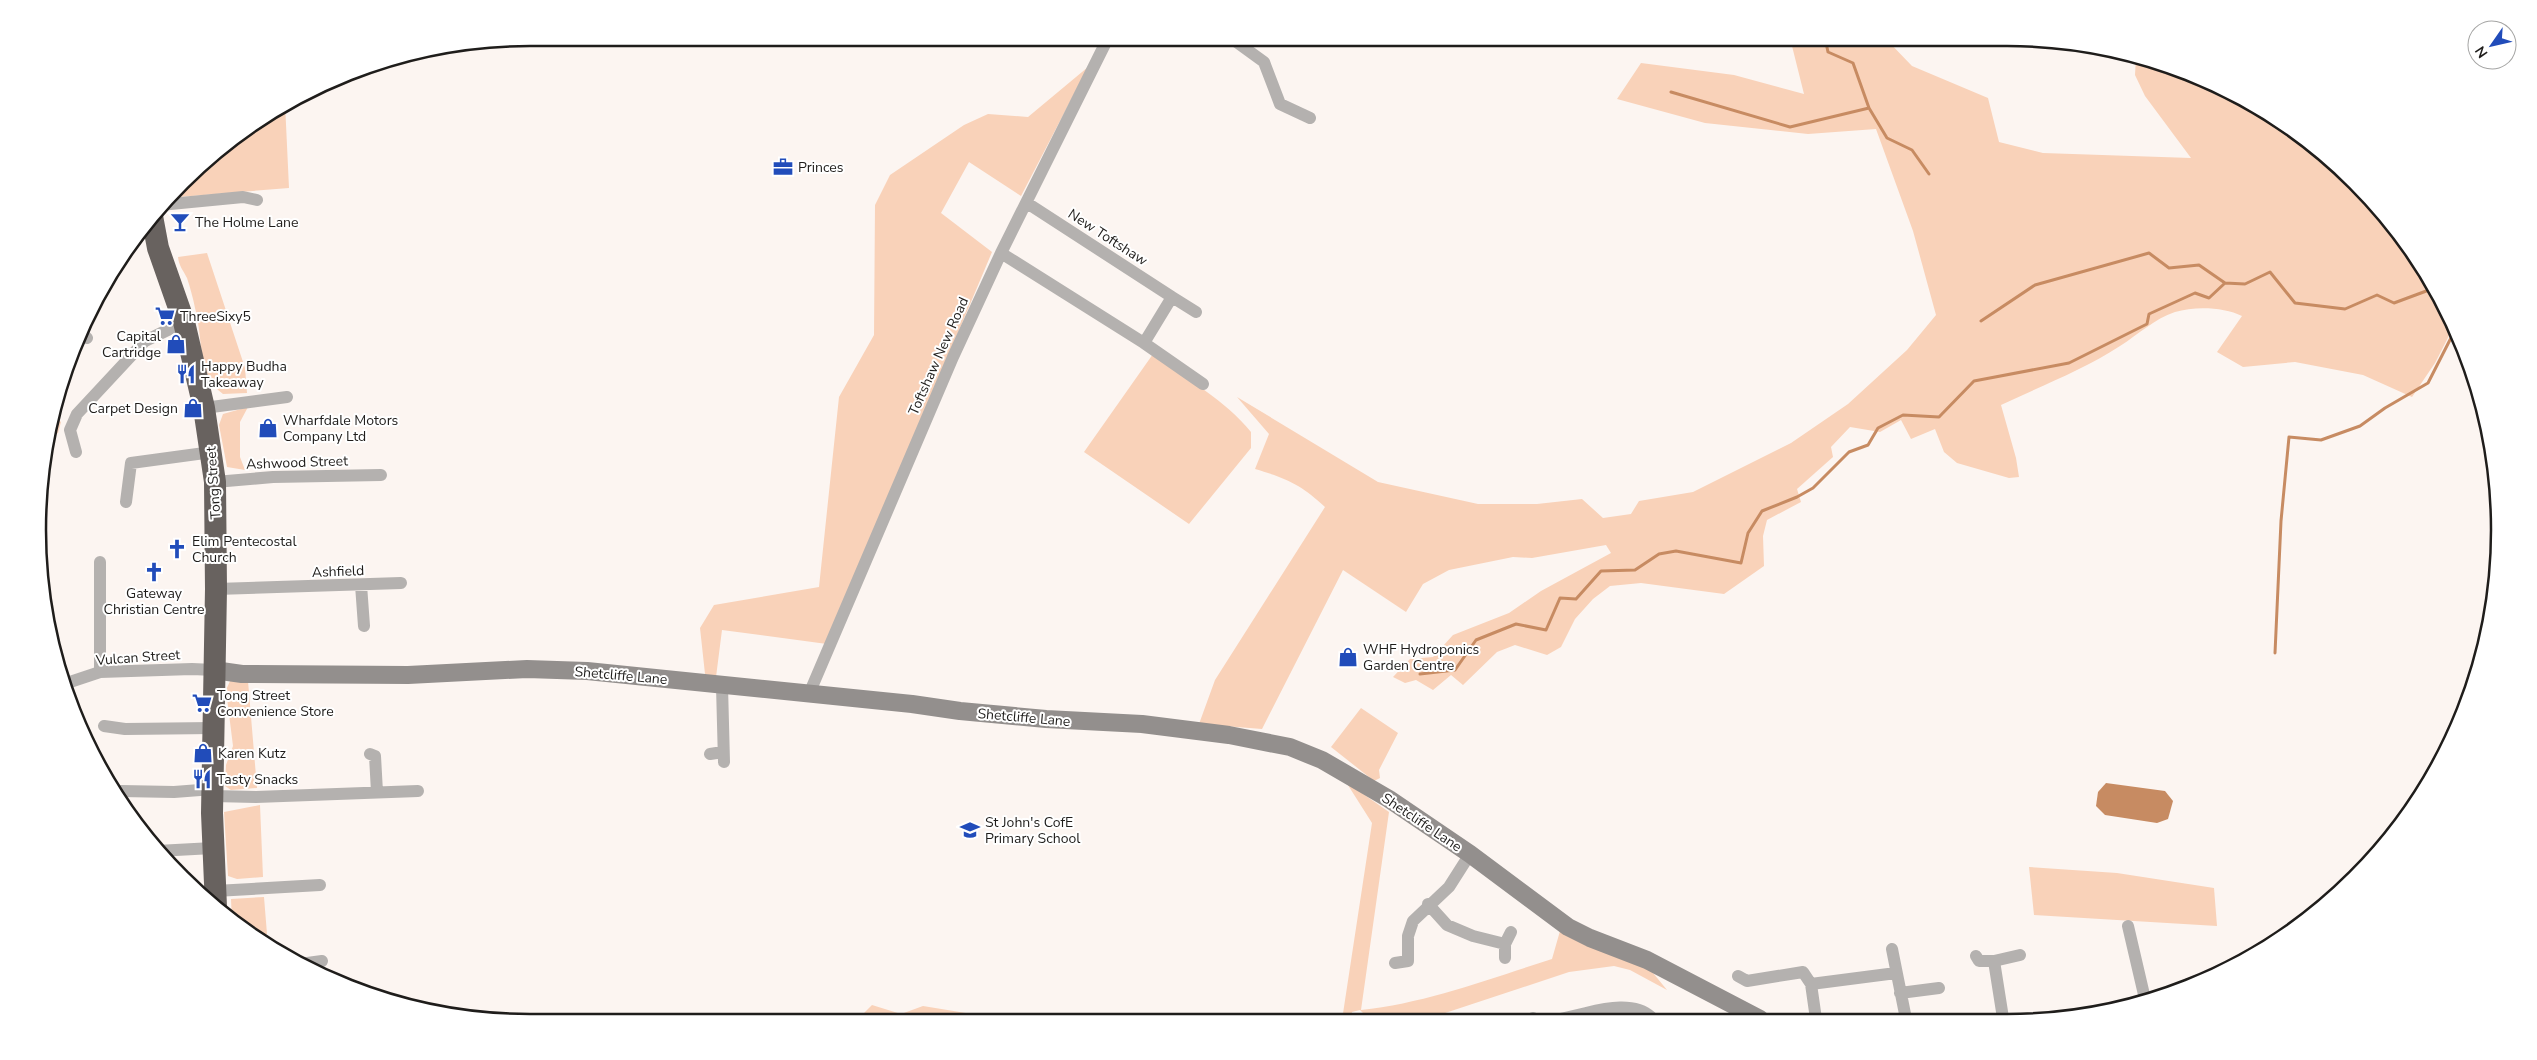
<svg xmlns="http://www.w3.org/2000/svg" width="2537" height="1060" font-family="'Nunito Sans',sans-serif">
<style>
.green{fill:#f9d2b9}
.water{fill:#c78b62}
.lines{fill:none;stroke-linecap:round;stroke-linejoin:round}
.stream{stroke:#c78b62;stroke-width:3}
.street{stroke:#b4b1af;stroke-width:12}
.secondary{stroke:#938f8d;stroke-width:18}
.highway{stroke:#68625f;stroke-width:22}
.labels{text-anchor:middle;stroke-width:4;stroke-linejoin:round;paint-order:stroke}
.poi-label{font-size:14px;fill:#1f1d1b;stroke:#fff;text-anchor:start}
.street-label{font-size:14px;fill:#1f1d1b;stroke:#fff}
.rim{fill:none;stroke:#1f1d1b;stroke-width:2.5}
</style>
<rect width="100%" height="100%" fill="#fcf5f1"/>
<path class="green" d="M1790 38H1885L1912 66 1988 98 1999 142 2043 153 2191 158 2145 96 2135 75 2136 57 2165 64 2253 103 2267 113 2298 143 2317 149 2332 160 2398 230 2449 312 2454 326 2435 363 2412 397 2363 375 2295 362 2243 367 2217 352 2242 316C2224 307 2195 306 2175 312 2154 319 2139 334 2120 346 2083 370 2041 386 2001 405L2016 458 2019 477 2009 478 1957 463 1944 452 1935 429 1911 439 1901 420 1880 432 1850 427 1831 447 1833 457 1797 489 1801 502 1767 520 1763 536 1764 566 1724 594 1641 583 1610 586 1593 599 1575 619 1561 647 1547 655 1515 645 1497 652 1463 685 1451 675 1433 690 1416 680 1405 683 1393 677 1410 659 1433 657 1453 635 1509 613 1541 591 1611 553 1606 545 1532 558 1513 557 1449 570 1423 584 1406 612 1343 570 1262 729 1199 724 1215 680 1325 507C1302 485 1286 478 1255 469L1269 434 1237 397 1378 482 1478 504H1537L1582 499 1603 518 1631 514 1639 501 1693 492 1791 443 1848 404 1907 350 1936 315 1913 231 1876 129 1808 134 1705 123 1617 99 1641 63 1734 75 1804 94Z
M1088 67 1021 196 969 162 941 213 992 252 827 644 722 630 716 677 705 674 700 628 714 605 819 587 839 397 874 335 875 205 890 175 964 125 988 114 1028 117Z
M285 103 289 188 167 198 205 160Z
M207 253 245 368 247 393 223 394C197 376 203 335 195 308 193 298 190 287 187 278 183 270 179 266 178 257Z
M1153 354C1186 378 1226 401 1251 432V448L1189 524 1084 452Z
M248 407 240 422V457L245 470 227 467 219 425 223 414Z
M53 416 61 422 58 433 48 439Z
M230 681H248L257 788 231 790 225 786 226 765 233 746 226 690Z
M1361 708 1398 733 1379 770 1380 778 1374 781 1331 747Z
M1346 782 1389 812 1361 1010C1426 1003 1489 979 1552 959L1560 931 1649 968 1667 990 1630 970 1614 966 1569 972 1430 1018 1370 1020 1360 1010 1352 1012 1351 1020H1342L1372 823Z
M260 805 263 877 237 879 228 876 224 812Z
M2029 867 2117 873 2214 888 2217 926 2034 915Z
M264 897 267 934 254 937 232 922 231 899Z
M872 1005 901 1014 923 1006 978 1015 1070 1021 863 1022 868 1017 864 1013Z"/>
<path class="water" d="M2106 783 2165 791 2173 801 2168 819 2157 823 2105 815 2096 806 2098 792Z"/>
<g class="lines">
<path class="stream" d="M1825 38 1828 52 1853 63 1869 108 1887 138 1912 150 1929 174
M1671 92 1790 127 1869 108
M1981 321 2035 285 2149 253 2169 268 2199 265 2225 283
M2275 653 2281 521 2289 437 2321 440 2360 426 2385 408 2428 383 2455 330
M1420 674 1455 670 1476 640 1516 624 1546 630 1560 598 1576 599 1601 571 1635 570 1659 554 1676 551 1741 563 1748 533 1762 511 1797 497 1813 488 1849 452 1868 445 1878 428 1903 415 1939 417 1974 381 2069 363 2147 324 2149 314 2195 293 2209 298 2225 283 2245 284 2270 272 2295 303 2345 309 2377 295 2394 303 2429 290 2436 291"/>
<path class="street" d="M1231 38 1264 62 1280 104 1310 118
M1027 203 1172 297 1144 343
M160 205 243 197 257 200
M1001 253 1144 343 1203 384
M1172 297 1196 312
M81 334 87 338
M204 408 287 397
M76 452 70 430 77 414 145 341 184 322
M215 482 273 477 381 475
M126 502 131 463 212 452
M100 562V672
M361 585 364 626
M216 589 401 583
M64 684 100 672 192 669 214 670
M722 686 724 762
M809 694 953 357 1001 253 1108 38
M104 726 125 729 213 728
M370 754 375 756 377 792
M710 754 723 752
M121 791 174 792 213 789
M213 796 256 797 418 791
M157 851 213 848
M204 896 215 891 320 885
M1428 904 1447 925 1473 936 1505 944V958
M2128 926 2145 999
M1505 944 1511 932
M1892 949 1906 1019
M1976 956 1979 961H1994
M1395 963 1408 961V936L1413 921 1449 887 1470 854
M300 964 322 961
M1738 976 1747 981 1803 972 1811 984 1896 973
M1811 984 1816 1019
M1900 993 1939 988
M1586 1013C1606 1008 1635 1002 1651 1017
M1533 1018V1020
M2003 1018 1994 961 2020 955
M1556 1020 1586 1013 1588 1020"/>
<path class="secondary" d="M214 670 242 674 408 675 527 669 587 671 912 704 960 711 1046 719 1142 724 1229 735 1290 747 1322 760 1389 799 1470 854 1568 927 1590 938 1647 960 1760 1019"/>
<path class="highway" d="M152 216 158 248 184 322 204 408 215 482 216 589 212 813 216 907"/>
</g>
<defs>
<symbol id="office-bare" viewBox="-9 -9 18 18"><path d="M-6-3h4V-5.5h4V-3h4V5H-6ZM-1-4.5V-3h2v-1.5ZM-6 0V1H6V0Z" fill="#214cba" stroke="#fff" stroke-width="2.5" paint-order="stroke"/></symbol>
<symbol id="bar-bare" viewBox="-9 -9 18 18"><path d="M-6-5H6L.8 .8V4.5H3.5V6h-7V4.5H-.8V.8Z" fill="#214cba" stroke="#fff" stroke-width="2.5" paint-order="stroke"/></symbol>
<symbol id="supermarket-bare" viewBox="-9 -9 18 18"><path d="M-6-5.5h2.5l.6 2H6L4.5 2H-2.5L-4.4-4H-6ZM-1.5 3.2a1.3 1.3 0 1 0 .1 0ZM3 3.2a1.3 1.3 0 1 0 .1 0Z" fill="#214cba" stroke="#fff" stroke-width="2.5" paint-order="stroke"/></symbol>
<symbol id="shop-bare" viewBox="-9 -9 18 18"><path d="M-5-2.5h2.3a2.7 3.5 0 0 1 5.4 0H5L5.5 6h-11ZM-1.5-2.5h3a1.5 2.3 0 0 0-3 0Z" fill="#214cba" stroke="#fff" stroke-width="2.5" paint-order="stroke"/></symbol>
<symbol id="restaurant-bare" viewBox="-9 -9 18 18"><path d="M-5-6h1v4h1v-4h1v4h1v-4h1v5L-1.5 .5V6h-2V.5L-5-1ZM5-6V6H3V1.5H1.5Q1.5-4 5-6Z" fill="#214cba" stroke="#fff" stroke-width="2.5" paint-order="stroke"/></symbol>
<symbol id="church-bare" viewBox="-9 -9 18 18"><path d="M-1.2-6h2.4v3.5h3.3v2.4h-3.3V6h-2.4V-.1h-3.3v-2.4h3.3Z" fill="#214cba" stroke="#fff" stroke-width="2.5" paint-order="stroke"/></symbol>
<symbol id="school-bare" viewBox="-9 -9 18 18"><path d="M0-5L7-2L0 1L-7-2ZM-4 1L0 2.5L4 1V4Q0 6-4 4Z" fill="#214cba" stroke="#fff" stroke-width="2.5" paint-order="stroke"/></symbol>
</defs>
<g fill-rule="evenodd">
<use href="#office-bare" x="769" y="153" width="28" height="28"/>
<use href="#bar-bare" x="166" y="208" width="28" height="28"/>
<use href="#supermarket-bare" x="151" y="302" width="28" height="28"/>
<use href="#shop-bare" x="162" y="330" width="28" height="28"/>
<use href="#restaurant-bare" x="172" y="360" width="28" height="28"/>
<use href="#shop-bare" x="179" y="394" width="28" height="28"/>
<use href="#shop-bare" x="254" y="414" width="28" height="28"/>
<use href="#church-bare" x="163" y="535" width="28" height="28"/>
<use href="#church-bare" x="140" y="558" width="28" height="28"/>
<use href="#shop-bare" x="1334" y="643" width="28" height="28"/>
<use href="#supermarket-bare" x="188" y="689" width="28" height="28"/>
<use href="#shop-bare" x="189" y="739" width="28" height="28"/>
<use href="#restaurant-bare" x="188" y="765" width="28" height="28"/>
<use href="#school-bare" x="956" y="816" width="28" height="28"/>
</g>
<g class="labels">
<g class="poi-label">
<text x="798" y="172">Princes</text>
<text x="195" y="227">The Holme Lane</text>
<text x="180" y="321">ThreeSixy5</text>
<text x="161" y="341" text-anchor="end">Capital<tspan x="161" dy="16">Cartridge</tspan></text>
<text x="201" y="371">Happy Budha<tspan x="201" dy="16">Takeaway</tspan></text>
<text x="178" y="413" text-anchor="end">Carpet Design</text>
<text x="283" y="425">Wharfdale Motors<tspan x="283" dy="16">Company Ltd</tspan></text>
<text x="192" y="546">Elim Pentecostal<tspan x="192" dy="16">Church</tspan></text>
<text x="154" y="598" text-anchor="middle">Gateway<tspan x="154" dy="16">Christian Centre</tspan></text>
<text x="1363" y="654">WHF Hydroponics<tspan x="1363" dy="16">Garden Centre</tspan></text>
<text x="217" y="700">Tong Street<tspan x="217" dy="16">Convenience Store</tspan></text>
<text x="218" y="758">Karen Kutz</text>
<text x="217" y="784">Tasty Snacks</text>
<text x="985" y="827">St John's CofE<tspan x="985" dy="16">Primary School</tspan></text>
</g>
<g class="street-label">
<text transform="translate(1108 237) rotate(33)" y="5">New Toftshaw</text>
<text transform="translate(938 356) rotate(-66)" y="5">Toftshaw New Road</text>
<text transform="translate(297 462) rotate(-2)" y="5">Ashwood Street</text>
<text transform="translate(213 483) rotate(-94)" y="5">Tong Street</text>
<text transform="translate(338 571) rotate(-2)" y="5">Ashfield</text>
<text transform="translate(138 657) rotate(-4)" y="5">Vulcan Street</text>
<text transform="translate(621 675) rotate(5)" y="5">Shetcliffe Lane</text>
<text transform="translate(1024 717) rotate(5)" y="5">Shetcliffe Lane</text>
<text transform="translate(1422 822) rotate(34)" y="5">Shetcliffe Lane</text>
</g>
</g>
<path d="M0 0H2537V1060H0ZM530 46H2007A484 484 0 0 1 2491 530V530A484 484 0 0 1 2007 1014H530A484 484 0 0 1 46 530V530A484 484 0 0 1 530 46Z" fill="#fff" fill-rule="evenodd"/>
<path class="rim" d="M530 46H2007A484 484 0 0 1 2491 530V530A484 484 0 0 1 2007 1014H530A484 484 0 0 1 46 530V530A484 484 0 0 1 530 46Z"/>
<g transform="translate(2492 45) rotate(236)"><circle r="24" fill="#ffffff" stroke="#a5a5a4"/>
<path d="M0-4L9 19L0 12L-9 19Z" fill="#214cba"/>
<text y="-8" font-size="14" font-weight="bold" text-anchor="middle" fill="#1f1d1b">N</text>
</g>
</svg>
